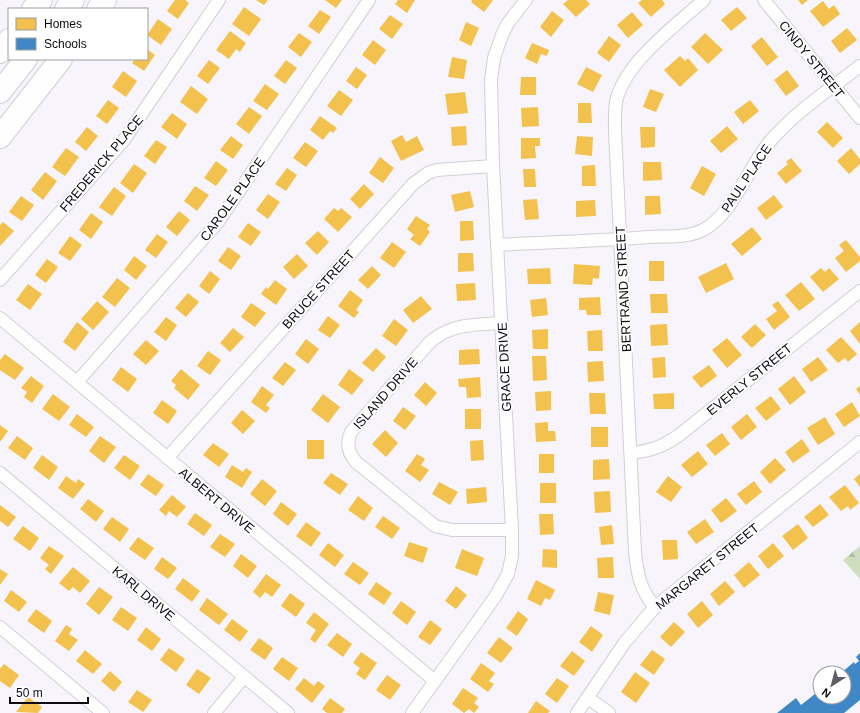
<svg xmlns="http://www.w3.org/2000/svg" width="860" height="713" font-family="Helvetica,sans-serif">
<style>
.forest{fill:url(#forest-firs)}
.homes{fill:#f2c14e}
.schools{fill:#3f88c5}
.lines{fill:none;stroke-linecap:round;stroke-linejoin:round}
.street-casing{stroke:#d1cfd5;stroke-width:14}
.highway-casing{stroke:#d1cfd5;stroke-width:24}
.street{stroke:#fefefe;stroke-width:12}
.highway{stroke:#fefefe;stroke-width:22}
.labels{text-anchor:middle;stroke-width:4;stroke-linejoin:round;paint-order:stroke}
.street-label{font-size:13px;fill:#0d0b11;stroke:#fff}
</style>
<defs>
<pattern id="forest-firs" width="22" height="20" patternUnits="userSpaceOnUse"><rect width="22" height="20" fill="#d0dec0"/><path d="M5 1l3.5 6h-7zM16 11l3.5 6h-7z" fill="#b1bda4"/></pattern>
</defs>
<rect width="100%" height="100%" fill="#f7f5fb"/>
<path class="forest" d="M860 546V579L843 560Z"/>
<path class="homes" d="M175 0H185L189 3 178 19 167 11Z
M256 0H268L264 5Z
M325 0H342L336 8Z
M398 0H415L407 13 395 4Z
M472 0H493L484 12 471 2Z
M568 0H586L590 4 576 17 563 4Z
M642 0H662L665 4 651 17 638 3Z
M798 0H808L802 5Z
M823 1 829 9 834 5 840 14 823 27 810 11Z
M244 7 261 19 249 36 232 24Z
M737 7 747 18 731 31 721 20Z
M320 10 331 17 319 34 308 26Z
M552 11 564 20 551 37 540 27Z
M632 12 643 25 628 38 617 25Z
M390 15 403 24 392 39 379 29Z
M158 19 172 29 161 45 147 35Z
M466 22 479 28 471 46 459 40Z
M847 28 857 40 840 53 831 41Z
M230 31 246 43 240 52 236 49 229 59 216 50Z
M299 33 312 42 301 57 288 47Z
M705 33 723 50 708 64 691 47Z
M609 36 621 45 609 62 597 53Z
M762 37 778 57 767 66 751 46Z
M373 40 386 50 375 65 362 55Z
M532 43 549 50 547 56 541 54 537 64 525 58Z
M147 49 155 55 144 71 132 63 135 59H147Z
M680 56 685 61 688 58 698 70 680 87 664 70Z
M452 57 467 60 464 79 448 77Z
M209 60 220 68 208 84 197 76Z
M286 60 297 68 285 84 274 76Z
M356 67 367 75 357 89 346 81Z
M586 67 602 75 593 92 577 84Z
M787 70 799 86 786 96 774 80Z
M123 71 137 81 126 97 112 87Z
M521 77H536V95H520Z
M265 84 279 94 267 110 253 101Z
M191 86 208 99 197 114 180 102Z
M650 89 664 94 656 112 643 107Z
M339 90 353 100 341 116 327 106Z
M465 92 468 113 448 115 445 94Z
M108 100 119 108 107 124 96 116Z
M750 100 759 111 743 124 734 112Z
M578 103H591L592 123H578Z
M249 107 262 116 249 134 236 124Z
M538 107 539 126 522 127 521 108Z
M172 113 187 124 177 139 161 127Z
M320 116 337 128 333 133 330 131 323 140 310 130Z
M827 122 843 138 833 148 817 132Z
M466 126 467 145 452 146 451 127Z
M727 126 738 139 721 153 710 141Z
M87 127 98 136 86 151 75 142Z
M640 127H655V147L641 148Z
M402 135 406 142 417 136 424 150 401 161 391 141Z
M231 136 243 145 233 159 220 150Z
M577 136 593 137 592 156 575 154Z
M521 138H540V146H535L536 158 521 159Z
M156 140 167 147 155 164 144 156Z
M305 142 318 151 306 167 293 158Z
M66 148 79 157 65 176 52 167Z
M851 148 860 159V164L849 174 837 161Z
M380 157 394 168 383 183 369 173Z
M791 158 802 171 786 184 777 173 788 164 786 162Z
M216 161 228 170 216 186 204 178Z
M643 162H661L662 180 643 181Z
M134 164 147 173 133 193 120 183Z
M595 165 596 186H582V166Z
M702 166 716 174 704 196 690 188Z
M287 168 297 175 286 191 275 184Z
M523 169H535L536 187H524Z
M45 172 57 181 43 200 31 190Z
M364 184 374 194 360 209 350 199Z
M195 186 209 195 197 211 184 201Z
M114 187 126 196 112 216 99 207Z
M470 191 474 207 455 212 451 195Z
M268 194 280 202 268 219 256 210Z
M774 195 783 207 766 220 757 208Z
M21 196 34 205 22 221 9 212Z
M645 196H660L661 214 645 215Z
M537 199 539 219 525 220 523 200Z
M595 200 596 216 576 217V201Z
M334 208 338 211 341 208 352 217 338 232 324 219Z
M179 211 190 220 177 236 166 227Z
M91 213 103 222 91 239 79 230Z
M416 216 430 225 427 229 430 232 420 246 410 239 414 235 407 229Z
M460 221H473L474 240 460 241Z
M3 222 14 231 0 246V225Z
M248 223 261 232 251 246 238 237Z
M752 227 762 239 742 256 731 244Z
M318 231 329 242 317 255 305 243Z
M157 234 168 242 156 258 145 250Z
M70 236 82 245 70 261 58 253Z
M846 240 860 257V261L846 272 835 258 844 251 839 245Z
M392 242 406 252 394 268 380 258Z
M228 247 241 256 231 270 218 261Z
M458 253H473L474 271 458 272Z
M297 254 308 266 294 279 283 267Z
M134 256 147 266 136 280 124 270Z
M47 259 58 267 46 283 35 275Z
M649 261H664V281H649Z
M726 263 734 279 706 293 698 277Z
M574 264 600 266 599 279 593 278 592 285 573 284Z
M372 266 381 275 368 289 358 280Z
M550 268 551 284H528L527 269Z
M821 268 825 272 829 268 839 279 823 292 810 277Z
M210 271 220 279 209 294 199 286Z
M117 278 130 288 115 307 102 297Z
M275 280 287 289 276 305 261 294 266 287 268 289Z
M801 282 815 299 799 311 785 295Z
M475 283 476 300 457 301 456 284Z
M28 284 42 294 30 310 16 300Z
M350 290 363 300 356 310 359 312 354 318 338 306Z
M188 293 199 302 186 317 175 308Z
M650 294H667L668 313H651Z
M421 296 432 309 413 323 403 310Z
M600 297 601 315H587L586 310H579V298Z
M546 298 548 315 532 317 530 300Z
M97 301 109 312 93 330 81 319Z
M778 301 790 317 774 330 766 319 777 311 772 305Z
M251 303 266 313 255 327 241 317Z
M328 316 340 325 330 338 318 330Z
M166 317 177 325 166 341 154 332Z
M394 319 408 330 396 346 382 336Z
M77 322 89 332 75 351 63 342Z
M860 322V344L850 331Z
M667 324 668 345 651 346 650 325Z
M755 324 766 335 752 348 741 337Z
M233 328 244 337 230 352 220 343Z
M548 329V349H533L532 330Z
M602 330 603 351H588L587 331Z
M841 337 857 354 848 362 845 358 838 363 826 350Z
M727 338 742 355 727 368 712 350Z
M306 339 319 349 308 364 295 354Z
M146 340 159 351 146 365 133 354Z
M376 348 386 357 373 372 362 363Z
M479 349 480 364 459 365V350Z
M208 351 221 360 210 375 197 366Z
M5 354 24 368 15 380 0 370V360Z
M532 356H546L547 380 533 381Z
M665 357 666 377 653 378 652 358Z
M818 357 828 370 811 382 802 369Z
M603 361 604 381 588 382 587 362Z
M285 362 296 370 283 386 272 378Z
M709 365 717 376 701 388 692 377Z
M121 367 137 379 128 392 112 380Z
M181 369 200 385 188 400 174 388 176 385 171 381Z
M349 369 364 380 352 395 338 385Z
M31 376 44 386 32 403 24 397 27 392 21 388Z
M794 376 806 392 790 405 778 389Z
M480 377 481 397 467 398 466 387H459L458 379Z
M425 382 437 393 426 406 414 395Z
M262 386 274 395 266 405 270 408 266 413 251 402Z
M860 386V395L856 389Z
M551 391V410L536 411 535 392Z
M589 393H605L606 414H590Z
M674 393V409H654L653 394Z
M53 394 70 407 59 421 42 409Z
M323 394 340 407 328 423 311 410Z
M771 396 781 409 766 421 755 408Z
M162 400 177 411 168 424 153 413Z
M852 402 860 416 844 427 835 414Z
M403 407 416 416 405 430 393 421Z
M465 409H481V429H465Z
M242 410 255 421 243 434 231 423Z
M77 414 94 427 86 437 69 425Z
M747 414 757 427 741 440 731 427Z
M825 417 835 434 818 445 807 428Z
M548 422V431H555L556 441 536 442 535 423Z
M0 425 8 431 0 442Z
M591 427H608V447H591Z
M385 430 398 443 386 457 372 444Z
M722 433 730 444 715 456 706 445Z
M17 436 33 448 25 460 8 448Z
M100 436 116 447 104 463 89 451Z
M802 439 810 451 793 463 785 452Z
M307 440H324V459H307Z
M483 440 484 460 471 461 470 441Z
M213 443 229 454 219 467 203 455Z
M698 451 708 464 692 477 681 465Z
M417 454 425 459 421 465 429 470 420 482 405 471Z
M539 454H554V473H539Z
M42 455 58 467 49 480 33 468Z
M124 455 140 466 130 480 114 468Z
M775 458 786 470 770 484 760 472Z
M609 459 610 479 593 480V460Z
M232 465 243 472 246 468 252 472 242 488 225 477Z
M331 473 348 484 340 495 323 483Z
M148 474 164 485 156 496 140 485Z
M860 474V487L854 479Z
M66 476 76 483 78 479 85 484 73 499 58 488Z
M668 476 682 487 671 502 656 492Z
M262 479 277 491 265 506 250 494Z
M754 481 762 492 746 505 737 494Z
M439 482 458 492 450 505 432 494Z
M540 483H556V503H540Z
M845 485 859 503 850 510 848 506 841 511 829 497Z
M486 487 487 502 467 504 466 489Z
M610 491 611 512 595 513 594 492Z
M172 495 186 507 177 517 169 511 166 516 159 510Z
M358 496 373 508 364 521 348 510Z
M726 498 737 511 721 523 711 510Z
M88 499 104 511 96 522 80 509Z
M281 502 297 514 288 526 273 514Z
M820 504 829 515 813 527 804 517Z
M0 505 16 517 8 527 0 521Z
M195 513 212 525 204 536 187 524Z
M539 514H553L554 534 540 535Z
M383 516 400 528 392 539 375 527Z
M112 517 129 529 120 542 103 529Z
M705 519 714 532 696 544 687 532Z
M306 522 321 533 311 547 296 536Z
M798 524 808 538 793 550 782 536Z
M612 525 614 544 601 545 599 527Z
M23 526 39 538 30 551 13 539Z
M220 534 235 544 225 557 210 547Z
M138 537 154 548 145 560 129 549Z
M662 540H677L678 559 663 560Z
M409 542 428 548 423 563 404 556Z
M328 543 344 555 335 567 319 555Z
M773 543 784 556 768 569 758 556Z
M49 546 64 556 51 574 45 569 49 565 40 558Z
M462 549 484 558 477 576 455 568Z
M543 549 557 550V568L542 567Z
M241 554 257 566 248 578 233 566Z
M162 557 177 568 168 579 154 569Z
M613 557 614 578H598L597 558Z
M353 562 369 573 360 585 344 574Z
M749 562 760 575 744 588 734 575Z
M73 567 90 581 80 593 73 587 69 591 59 583Z
M0 569 8 574 0 585Z
M266 574 281 585 272 597 265 592 260 598 253 592Z
M183 578 200 591 192 602 175 589Z
M536 580 555 590 550 600 545 598 541 606 527 599Z
M725 581 735 592 719 606 710 594Z
M376 582 392 593 384 605 368 594Z
M456 586 467 595 456 609 445 601Z
M99 587 113 597 99 615 86 604Z
M11 590 27 602 19 612 4 601Z
M598 592 614 595 610 615 594 611Z
M290 593 305 604 296 617 281 606Z
M207 598 228 614 219 625 199 610Z
M401 601 416 612 407 625 392 613Z
M702 601 713 615 698 628 687 614Z
M121 607 137 618 128 631 112 620Z
M36 609 52 621 44 633 27 621Z
M518 611 528 619 517 636 506 628Z
M314 612 329 624 315 643 310 639 316 630 306 623Z
M232 619 248 631 240 642 224 630Z
M430 620 442 629 430 645 418 637Z
M674 622 685 632 671 647 660 637Z
M66 625 72 629 69 634 78 640 69 651 55 641Z
M591 626 603 635 592 652 579 642Z
M146 627 161 639 152 651 137 640Z
M337 633 352 644 343 657 327 645Z
M499 637 513 648 501 663 487 653Z
M259 638 273 648 265 660 250 650Z
M169 648 185 659 176 672 160 660Z
M85 650 102 664 93 674 76 661Z
M652 650 665 659 654 675 640 665Z
M572 651 585 661 574 676 560 666Z
M361 652 377 663 365 680 356 674 360 668 353 663Z
M282 657 298 668 289 681 273 669Z
M481 663 495 673 489 681 494 684 488 692 470 679Z
M4 664 19 675 10 688 0 681V669Z
M197 669 211 678 199 694 186 685Z
M110 671 122 682 114 692 101 681Z
M635 672 650 683 636 703 621 692Z
M387 675 401 685 390 700 376 690Z
M304 678 314 686 318 681 325 686 312 703 295 689Z
M557 678 569 686 557 703 545 694Z
M463 688 478 698 474 703 479 707 474 713 469 709 464 713 452 704Z
M137 690 152 700 143 712 128 702Z
M28 697 42 707 38 713 16 712Z
M330 698 345 709 342 713H327L322 709Z
M536 701 550 711 548 713H528Z"/>
<path class="schools" d="M860 653V700L844 713H777L796 698 801 705 820 690V697H844V673H841L854 662 855 664 859 661 856 657Z"/>
<g class="lines">
<defs>
<path id="street" d="M764 0 860 118
M498 245C549 242 599 241 650 237 666 236 688 238 703 230 733 214 747 170 768 144 792 114 830 89 860 66
M0 280 124 140 219 0
M0 318 435 681
M502 323C474 325 452 323 430 342L351 432C346 443 348 453 356 462L435 526 452 530H512
M77 382 218 222 369 0
M631 453C650 451 662 447 678 436L860 291
M167 458 413 184 428 173 437 170 493 166
M0 473 288 713
M655 607C640 590 637 573 635 551L615 131C615 120 614 108 617 98 627 61 676 25 704 0
M0 627 103 713
M588 698 609 713
M214 713 244 677
M412 713 495 597 508 574 512 556V530L493 166 491 80 494 58 502 35 508 23 526 0
M577 713 625 642 655 607 860 442"/>
<path id="highway" d="M33 9 41 0
M66 9 73 0
M98 9 105 0
M0 52 9 40
M0 92 26 59
M0 137 61 59"/>
</defs>
<use href="#street" class="street-casing"/>
<use href="#highway" class="highway-casing"/>
<use href="#street" class="street"/>
<use href="#highway" class="highway"/>
</g>
<g class="labels">
<g class="street-label">
<text transform="translate(812 59) rotate(51)" y="5">CINDY STREET</text>
<text transform="translate(101 163) rotate(-50)" y="5">FREDERICK PLACE</text>
<text transform="translate(746 178) rotate(-56)" y="5">PAUL PLACE</text>
<text transform="translate(232 199) rotate(-54)" y="5">CAROLE PLACE</text>
<text transform="translate(318 289) rotate(-48)" y="5">BRUCE STREET</text>
<text transform="translate(623 289) rotate(-93)" y="5">BERTRAND STREET</text>
<text transform="translate(504 367) rotate(-93)" y="5">GRACE DRIVE</text>
<text transform="translate(749 379) rotate(-39)" y="5">EVERLY STREET</text>
<text transform="translate(385 393) rotate(-49)" y="5">ISLAND DRIVE</text>
<text transform="translate(217 500) rotate(40)" y="5">ALBERT DRIVE</text>
<text transform="translate(707 566) rotate(-39)" y="5">MARGARET STREET</text>
<text transform="translate(144 593) rotate(40)" y="5">KARL DRIVE</text>
</g>
</g>
<rect x="8" y="8" width="140" height="52" fill="#ffffff" stroke="#9e9da0"/>
<rect x="16" y="18" width="20" height="12" fill="#f2c14e" stroke="#9e9da0"/>
<text x="44" y="28" font-size="12" fill="#0d0b11">Homes</text>
<rect x="16" y="38" width="20" height="12" fill="#3f88c5" stroke="#9e9da0"/>
<text x="44" y="48" font-size="12" fill="#0d0b11">Schools</text>
<g transform="translate(832 685) rotate(216)"><circle r="19" fill="#ffffff" stroke="#9e9da0"/>
<path d="M0-3L7 15L0 10L-7 15Z" fill="#5f5d63"/>
<text y="-6" font-size="11" font-weight="bold" text-anchor="middle" fill="#0d0b11">N</text>
</g>
<path d="M10 697v6h78v-6" fill="none" stroke="#0d0b11" stroke-width="2"/>
<text x="16" y="697" font-size="12" fill="#0d0b11" stroke="#ffffff" stroke-width="3" paint-order="stroke">50 m</text>
</svg>
